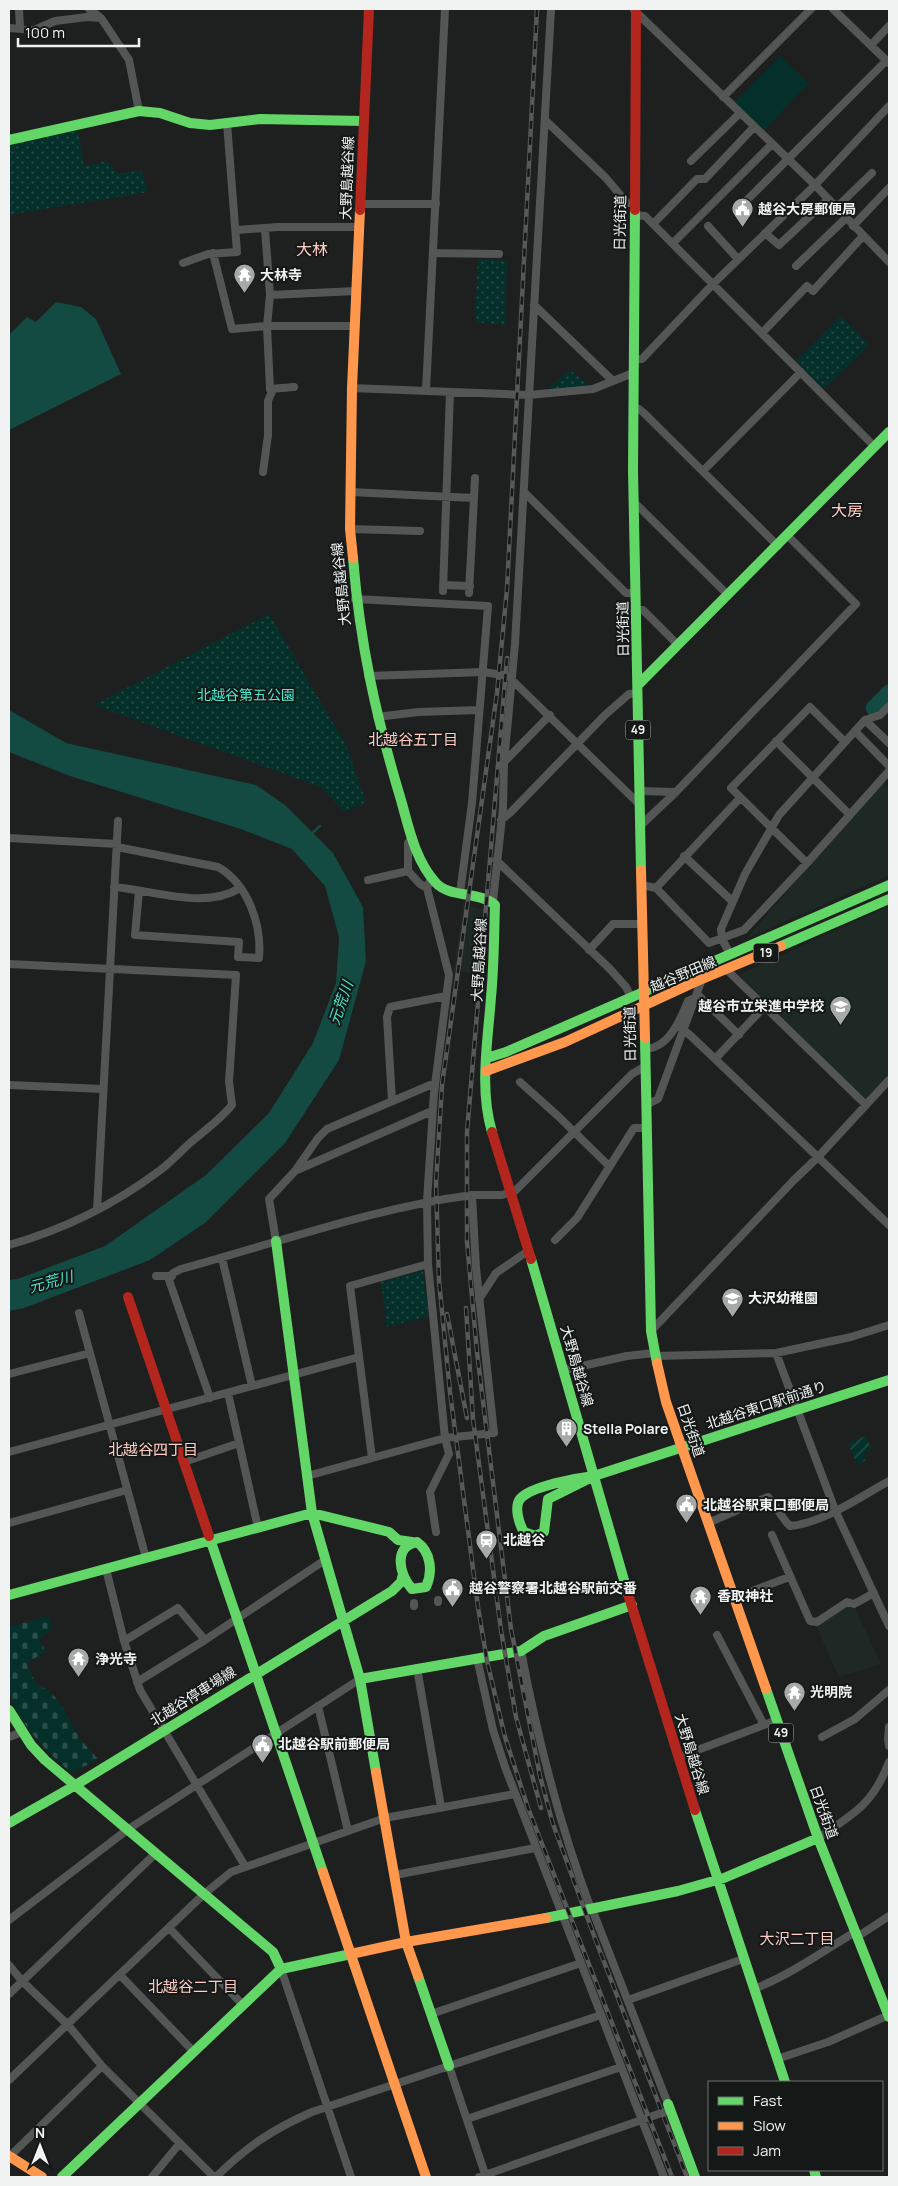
<svg xmlns="http://www.w3.org/2000/svg" width="898" height="2186" font-family="Manrope,'Noto Sans JP',sans-serif">
<style>
.built{fill:#1e2825}
.grass{fill:#05302a}
.cemetery{fill:url(#cemetery-stones)}
.park{fill:url(#park-dots)}
.garden{fill:url(#garden-furrows)}
.water{fill:#134a41}
.lines{fill:none;stroke-linecap:round;stroke-linejoin:round}
.stream{stroke:#134a41;stroke-width:2.5}
.river{stroke:#134a41;stroke-width:15}
.street{stroke:#545555;stroke-width:8}
.fast{stroke:#63d668;stroke-width:10}
.slow{stroke:#ff974d;stroke-width:10}
.jam{stroke:#b3261e;stroke-width:10}
.rail-casing{stroke:#585858;stroke-width:4.5}
.rail{stroke:#141817;stroke-width:2.5;stroke-dasharray:8;stroke-linecap:butt}
.labels{text-anchor:middle;stroke-width:4;stroke-linejoin:round;paint-order:stroke}
.shield{fill:#141817;stroke:#afb1b1;stroke-width:1}
.shield-label{font-size:12px;font-weight:bold;fill:#f1f3f3}
.street-label{font-size:14px;fill:#f1f3f3;stroke:#141817}
.poi-label{font-size:14px;font-weight:bold;fill:#f1f3f3;stroke:#141817;text-anchor:start}
.park-label{font-size:14px;fill:#4ce7cc;stroke:#141817}
.neighbourhood-label{font-size:15px;fill:#ffcbc3;stroke:#141817}
.water-label{font-size:15px;font-style:italic;fill:#48e4c9;stroke:#141817}
.quarter-label{font-size:16px;fill:#ffcbc3;stroke:#141817}
</style>
<defs>
<pattern id="cemetery-stones" width="16" height="16" patternUnits="userSpaceOnUse" patternTransform="scale(1.25)"><rect width="16" height="16" fill="#05302a"/><path d="M2 7V4a2 2 0 0 1 4 0v3zM10 15v-3a2 2 0 0 1 4 0v3z" fill="#2a4e49"/></pattern>
<pattern id="park-dots" width="8" height="8" patternUnits="userSpaceOnUse" patternTransform="scale(1.25)"><rect width="8" height="8" fill="#05302a"/><path d="M2 2h.1M6 6h.1" fill="none" stroke="#2a4e49" stroke-width="1.8" stroke-linecap="round"/></pattern>
<pattern id="garden-furrows" width="10" height="10" patternUnits="userSpaceOnUse" patternTransform="scale(1.25)"><rect width="10" height="10" fill="#05302a"/><path d="M-1 1l2-2M0 10L10 0M9 11l2-2" fill="none" stroke="#2a4e49"/></pattern>
</defs>
<rect width="100%" height="100%" fill="#1e201f"/>
<path class="built" d="M882 782 889 788V875L746 939Z
M463 904 485 910 488 915 483 974 454 971Z
M889 906V1075L866 1100 739 975Z
M847 1603 854 1606 881 1664 839 1677 815 1624Z"/>
<path class="grass" d="M780 56 809 83 764 130 735 102Z"/>
<path class="cemetery" d="M48 1616 53 1628 39 1639 46 1652 26 1663 37 1685C61 1693 67 1719 80 1738 85 1745 92 1752 98 1759L72 1773C50 1756 15 1720 9 1692 6 1677 9 1644 9 1627Z"/>
<path class="park" d="M78 131 84 166 106 161 119 174 141 170 148 192 9 215V144Z
M478 259 507 261 505 325 475 322Z
M841 316 869 345 824 389 796 361Z
M570 370 590 386 551 389 549 387Z
M269 614 346 745 366 802 344 812 321 787 94 705Z
M423 1271 429 1316 387 1327 381 1282Z"/>
<path class="garden" d="M866 1436 872 1449 863 1454 866 1460 857 1465 848 1443Z"/>
<path class="water" d="M56 302 81 307 96 319 121 374 9 430V335L27 317 36 322Z
M9 710 66 743 256 785 285 805 333 853 363 907 366 961 339 1060 285 1143 205 1223 150 1260 24 1308 9 1311V1280L18 1279 105 1246 206 1175 269 1113 313 1043 336 983 339 937 325 886 292 849 241 829 70 776 9 752Z"/>
<g class="lines">
<path class="stream" d="M310 835 320 826"/>
<path class="river" d="M873 708 889 692"/>
<path class="street" d="M19 9 20 28
M89 9 101 18
M833 9 889 63
M634 10 815 185 889 262
M9 28 34 30 55 21 87 17 101 18 129 60 139 111
M871 45 889 26
M723 97 811 9
M545 120 606 178 627 203H634
M691 161 740 113
M360 204H436
M739 208 887 60
M836 208 872 173
M634 215 645 216 653 224 875 447
M653 224 697 179H705L754 127
M708 226 738 259
M853 226 889 188
M265 229 270 295 267 326 270 389 294 387
M237 230 278 227H359
M765 233 779 245 828 199
M673 243 772 144
M213 253 232 329 267 326H354
M434 253 499 254
M183 263 208 254 237 252 227 123
M796 266 846 218
M270 295 356 291
M534 305 613 381
M762 333 807 286 813 291 863 236
M633 360 642 359 713 284 815 185 889 106
M352 388 529 395 593 389 633 373
M426 391 445 9
M633 409H639L644 413 778 546
M703 471 801 372
M263 472 268 435V401L273 389
M350 492 474 498
M524 492 626 593H636
M634 502 727 594
M350 529 420 531
M443 585 470 586
M443 591 450 392
M469 593 475 478
M355 599 488 606 472 803 460 893
M636 610H643L677 644
M368 676 484 672 508 676 639 804
M377 717 418 712 479 710
M865 720 889 743
M855 731 889 766
M776 741 850 815
M504 762 550 715
M639 791 676 792
M501 820 511 812 605 715 629 694 638 693
M640 826 676 792 856 604 788 536
M9 838 117 844
M117 847 218 867C248 884 262 925 259 958L238 957 239 942 135 935 139 891
M684 856 732 901
M496 860 610 969 626 987 631 997
M807 863 731 788 810 707 845 742
M408 871 420 884 427 888
M431 878 427 888 449 975 434 1093 427 1201 428 1264 445 1438 449 1454 430 1492 436 1532
M368 880 408 871V843L412 837
M641 885 656 888 709 943 744 930 807 863 889 771
M114 887C153 890 205 910 240 888
M656 888 740 798
M493 901 503 808 504 763 515 644 551 9
M589 950 613 924H642
M730 954 722 939 721 929 745 874 779 815 865 720 880 715 889 706
M9 964 236 975 229 1082 232 1105C220 1120 205 1130 190 1143 180 1152 170 1163 159 1171 115 1204 62 1230 9 1245
M727 970 866 1105
M697 994 739 1035
M677 1025 691 1036 889 1225
M644 1049C668 1049 680 1021 688 1001L695 998
M715 1059 764 1007
M520 1082 558 1116 609 1166
M9 1085 103 1089
M392 1101 387 1017 390 1007 446 996
M646 1105 658 1099 702 979
M297 1170 432 1111
M97 1210 118 821
M555 1240 577 1218 634 1128H646
M276 1241 269 1199 295 1171 318 1138 327 1129 435 1083
M222 1258 252 1386
M156 1276H172
M479 1299 496 1273 528 1251
M79 1313 146 1558
M651 1331 794 1180 818 1157 889 1080
M776 1353 835 1510 889 1626
M655 1356 776 1353 851 1337 889 1325
M564 1370 627 1356 654 1353
M9 1374 90 1353
M228 1393 258 1528
M210 1398 169 1280 173 1273 181 1269C277 1243 373 1208 472 1195
M9 1452 359 1357
M372 1458 350 1286 428 1264
M184 1462 239 1443
M307 1476 445 1438 494 1433 476 1268 472 1195H502L515 1191 632 1074 644 1067
M9 1523 127 1490
M708 1523 768 1497C777 1506 781 1518 790 1526 823 1523 860 1497 889 1481
M772 1535 810 1621 817 1622 847 1602 854 1604 874 1593
M106 1569 124 1641 140 1690 245 1866
M734 1598 789 1577
M438 1600V1602
M414 1603V1606
M717 1635 764 1725
M124 1641 178 1608 205 1640
M521 1651C538 1741 559 1824 591 1909
M477 1658 493 1730 505 1767 664 2177
M417 1668 441 1807
M137 1682 205 1640 325 1560
M318 1706 348 1831
M889 1727 888 1739 889 1746
M9 1737 22 1732
M822 1737 855 1719 889 1690
M679 1757 777 1720
M818 1838C854 1814 873 1804 889 1762
M395 1875 535 1848
M592 1909 668 2104
M9 1920 127 1830 360 1679
M169 1928 243 2005
M857 1937 889 1916
M9 1965 22 1981 68 2025 102 2066 214 2177
M281 1969 351 2177
M120 1975 194 2052
M754 1989C790 1975 822 1952 855 1932
M9 1994 155 1854
M628 2000 743 1959
M431 2014 581 1963
M777 2059 828 2042 889 2015
M449 2066 486 2177
M9 2080 204 1894 231 1872 385 1818 515 1794
M467 2119 621 2067
M10 2156 102 2066
M152 2177 180 2143
M216 2177C246 2147 273 2129 312 2112L601 2015
M479 2177 670 2110"/>
<path class="fast" d="M9 140 139 111 160 113 190 123 210 125 260 119 363 121
M635 210 633 470 641 870
M353 558C360 644 376 717 401 800 409 828 415 860 436 883 450 898 479 891 495 905 494 936 494 967 491 997 488 1041 479 1088 492 1132
M638 685 889 432
M781 946 889 899
M645 1038 651 1331 657 1363
M487 1058 506 1052 889 885
M276 1241 312 1513 360 1679 376 1772
M531 1259 628 1594
M594 1476 548 1499 544 1532 535 1536 524 1532C519 1524 514 1507 520 1499 531 1486 577 1478 594 1476L889 1380
M209 1536 323 1872
M417 1542C431 1552 433 1572 426 1587L412 1589C399 1575 393 1546 417 1542Z
M9 1595 312 1513 389 1532 398 1540 412 1542
M360 1679 521 1651 544 1636 632 1605
M766 1689 818 1838 889 2017
M9 1710 31 1745 45 1760 273 1952 281 1969
M695 1810 785 2082
M9 1823 74 1786 392 1591 401 1582 403 1574
M546 1918 678 1891 724 1878 818 1838
M418 1976 449 2066
M668 2104 695 2177
M814 2170 816 2177
M62 2177 281 1969 351 1954"/>
<path class="slow" d="M353 558 350 529 352 388 360 210
M641 870 645 1038
M486 1071 565 1042 695 982 781 946
M657 1363 666 1402 766 1689
M376 1772 406 1942 418 1976
M323 1872 426 2177
M351 1954 406 1942 546 1918
M9 2156 42 2177"/>
<path class="jam" d="M360 210 369 9
M635 210 636 9
M492 1132 531 1259
M128 1297 209 1536
M628 1594 695 1810"/>
<defs>
<path id="rail" d="M537 9 507 589 497 693 442 1085 436 1183 439 1281 450 1392 478 1607 487 1661 505 1737 528 1808 672 2177
M507 658 467 1132V1242L477 1352 511 1629 540 1776 553 1824 596 1941 687 2177
M466 1308 473 1419 501 1630 516 1717 541 1808
M447 1314 467 1418"/>
</defs>
<use href="#rail" class="rail-casing"/>
<use href="#rail" class="rail"/>
</g>
<defs>
<symbol id="civic-pin" viewBox="-11 -11 22 30"><path d="M0 17L-7.5 6A9.5 9.5 0 1 1 7.5 6Z" fill="#a7a9a9" stroke="#141817"/><path d="M-.6-6.5H3V-4.5H.6V-3L4-1V1h2V6H-6V1h2V-1L-.6-3ZM-1.2 2.5V6h2.4V2.5Z" fill="#fff"/></symbol>
<symbol id="temple-pin" viewBox="-11 -11 22 30"><path d="M0 17L-7.5 6A9.5 9.5 0 1 1 7.5 6Z" fill="#a7a9a9" stroke="#141817"/><path d="M0-6L5-2H3V0L6.5 2.5H4V6H1.5V3h-3V6H-4V2.5H-6.5L-3 0V-2H-5Z" fill="#fff"/></symbol>
<symbol id="school-pin" viewBox="-11 -11 22 30"><path d="M0 17L-7.5 6A9.5 9.5 0 1 1 7.5 6Z" fill="#a7a9a9" stroke="#141817"/><path d="M0-5L7-2L0 1L-7-2ZM-4 1L0 2.5L4 1V4Q0 6-4 4Z" fill="#fff"/></symbol>
<symbol id="building-pin" viewBox="-11 -11 22 30"><path d="M0 17L-7.5 6A9.5 9.5 0 1 1 7.5 6Z" fill="#a7a9a9" stroke="#141817"/><path d="M-4-6H4V6H1V3H-1V6H-4ZM-2.5-4.3h1.7v1.8h-1.7ZM.8-4.3h1.7v1.8H.8ZM-2.5-1h1.7V.8h-1.7ZM.8-1h1.7V.8H.8Z" fill="#fff"/></symbol>
<symbol id="station-pin" viewBox="-11 -11 22 30"><path d="M0 17L-7.5 6A9.5 9.5 0 1 1 7.5 6Z" fill="#a7a9a9" stroke="#141817"/><path d="M-3-6H3Q5-6 5-4V2Q5 4 3 4L4.5 6H3L1.5 4h-3L-3 6H-4.5L-3 4Q-5 4-5 2V-4Q-5-6-3-6ZM-3.5-4v3h7v-3ZM-3.5 1v1.5H-2V1ZM2 1v1.5H3.5V1Z" fill="#fff"/></symbol>
</defs>
<g fill-rule="evenodd">
<use href="#civic-pin" x="730" y="196" width="25" height="34"/>
<use href="#temple-pin" x="232" y="262" width="25" height="34"/>
<use href="#school-pin" x="828" y="994" width="25" height="34"/>
<use href="#school-pin" x="720" y="1286" width="25" height="34"/>
<use href="#building-pin" x="554" y="1416" width="25" height="34"/>
<use href="#civic-pin" x="674" y="1492" width="25" height="34"/>
<use href="#station-pin" x="474" y="1528" width="25" height="34"/>
<use href="#civic-pin" x="440" y="1576" width="25" height="34"/>
<use href="#temple-pin" x="688" y="1584" width="25" height="34"/>
<use href="#temple-pin" x="66" y="1646" width="25" height="34"/>
<use href="#temple-pin" x="782" y="1680" width="25" height="34"/>
<use href="#civic-pin" x="250" y="1732" width="25" height="34"/>
</g>
<g class="labels">
<g class="shield">
<rect x="625.5" y="720.5" width="25" height="19" rx="4"/>
<rect x="753.5" y="943.5" width="25" height="19" rx="4"/>
<rect x="768.5" y="1723.5" width="25" height="19" rx="4"/>
</g>
<g class="shield-label">
<text x="638" y="734">49</text>
<text x="766" y="957">19</text>
<text x="781" y="1737">49</text>
</g>
<g class="street-label">
<text transform="translate(347 178) rotate(-88)" y="5">大野島越谷線</text>
<text transform="translate(620 223) rotate(-89)" y="5">日光街道</text>
<text transform="translate(341 584) rotate(-96)" y="5">大野島越谷線</text>
<text transform="translate(623 629) rotate(-91)" y="5">日光街道</text>
<text transform="translate(479 960) rotate(-87)" y="5">大野島越谷線</text>
<text transform="translate(683 974) rotate(-23)" y="5">越谷野田線</text>
<text transform="translate(630 1034) rotate(-91)" y="5">日光街道</text>
<text transform="translate(577 1366) rotate(74)" y="5">大野島越谷線</text>
<text transform="translate(766 1405) rotate(-18)" y="5">北越谷東口駅前通り</text>
<text transform="translate(691 1430) rotate(71)" y="5">日光街道</text>
<text transform="translate(193 1696) rotate(-32)" y="5">北越谷停車場線</text>
<text transform="translate(692 1754) rotate(73)" y="5">大野島越谷線</text>
<text transform="translate(824 1812) rotate(70)" y="5">日光街道</text>
</g>
<g class="poi-label">
<text x="758" y="214">越谷大房郵便局</text>
<text x="260" y="280">大林寺</text>
<text x="824" y="1011" text-anchor="end">越谷市立栄進中学校</text>
<text x="748" y="1303">大沢幼稚園</text>
<text x="583" y="1434">Stella Polare</text>
<text x="703" y="1510">北越谷駅東口郵便局</text>
<text x="503" y="1545">北越谷</text>
<text x="469" y="1593">越谷警察署北越谷駅前交番</text>
<text x="717" y="1601">香取神社</text>
<text x="95" y="1664">浄光寺</text>
<text x="810" y="1697">光明院</text>
<text x="278" y="1749">北越谷駅前郵便局</text>
</g>
<g class="park-label">
<text x="246" y="700">北越谷第五公園</text>
</g>
<g class="neighbourhood-label">
<text x="413" y="745">北越谷五丁目</text>
<text x="153" y="1455">北越谷四丁目</text>
<text x="797" y="1944">大沢二丁目</text>
<text x="193" y="1992">北越谷二丁目</text>
</g>
<g class="water-label">
<text transform="translate(341 1003) rotate(-71)" y="5">元荒川</text>
<text transform="translate(51 1282) rotate(-15)" y="5">元荒川</text>
</g>
<g class="quarter-label">
<text x="312" y="255">大林</text>
<text x="847" y="516">大房</text>
</g>
</g>
<rect width="898" height="2186" fill="none" stroke="#f1f3f3" stroke-width="20"/>
<rect x="708" y="2081" width="175" height="90" fill="#141817" stroke="#6c706f"/>
<rect x="718" y="2097" width="25" height="8" fill="#63d668" stroke="#6c706f"/>
<text x="753" y="2106" font-size="15" fill="#f1f3f3">Fast</text>
<rect x="718" y="2122" width="25" height="8" fill="#ff974d" stroke="#6c706f"/>
<text x="753" y="2131" font-size="15" fill="#f1f3f3">Slow</text>
<rect x="718" y="2147" width="25" height="8" fill="#b3261e" stroke="#6c706f"/>
<text x="753" y="2156" font-size="15" fill="#f1f3f3">Jam</text>
<g transform="translate(40 2146)" stroke="#141817" stroke-width="4" paint-order="stroke">
<path d="M0-4L9 19L0 12L-9 19Z" fill="#f1f3f3"/>
<text y="-8" font-size="14" font-weight="bold" text-anchor="middle" fill="#f1f3f3">N</text>
</g>
<path d="M18 38v8h121v-8" fill="none" stroke="#f1f3f3" stroke-width="2.5"/>
<text x="25" y="38" font-size="15" fill="#f1f3f3" stroke="#141817" stroke-width="4" paint-order="stroke">100 m</text>
</svg>
